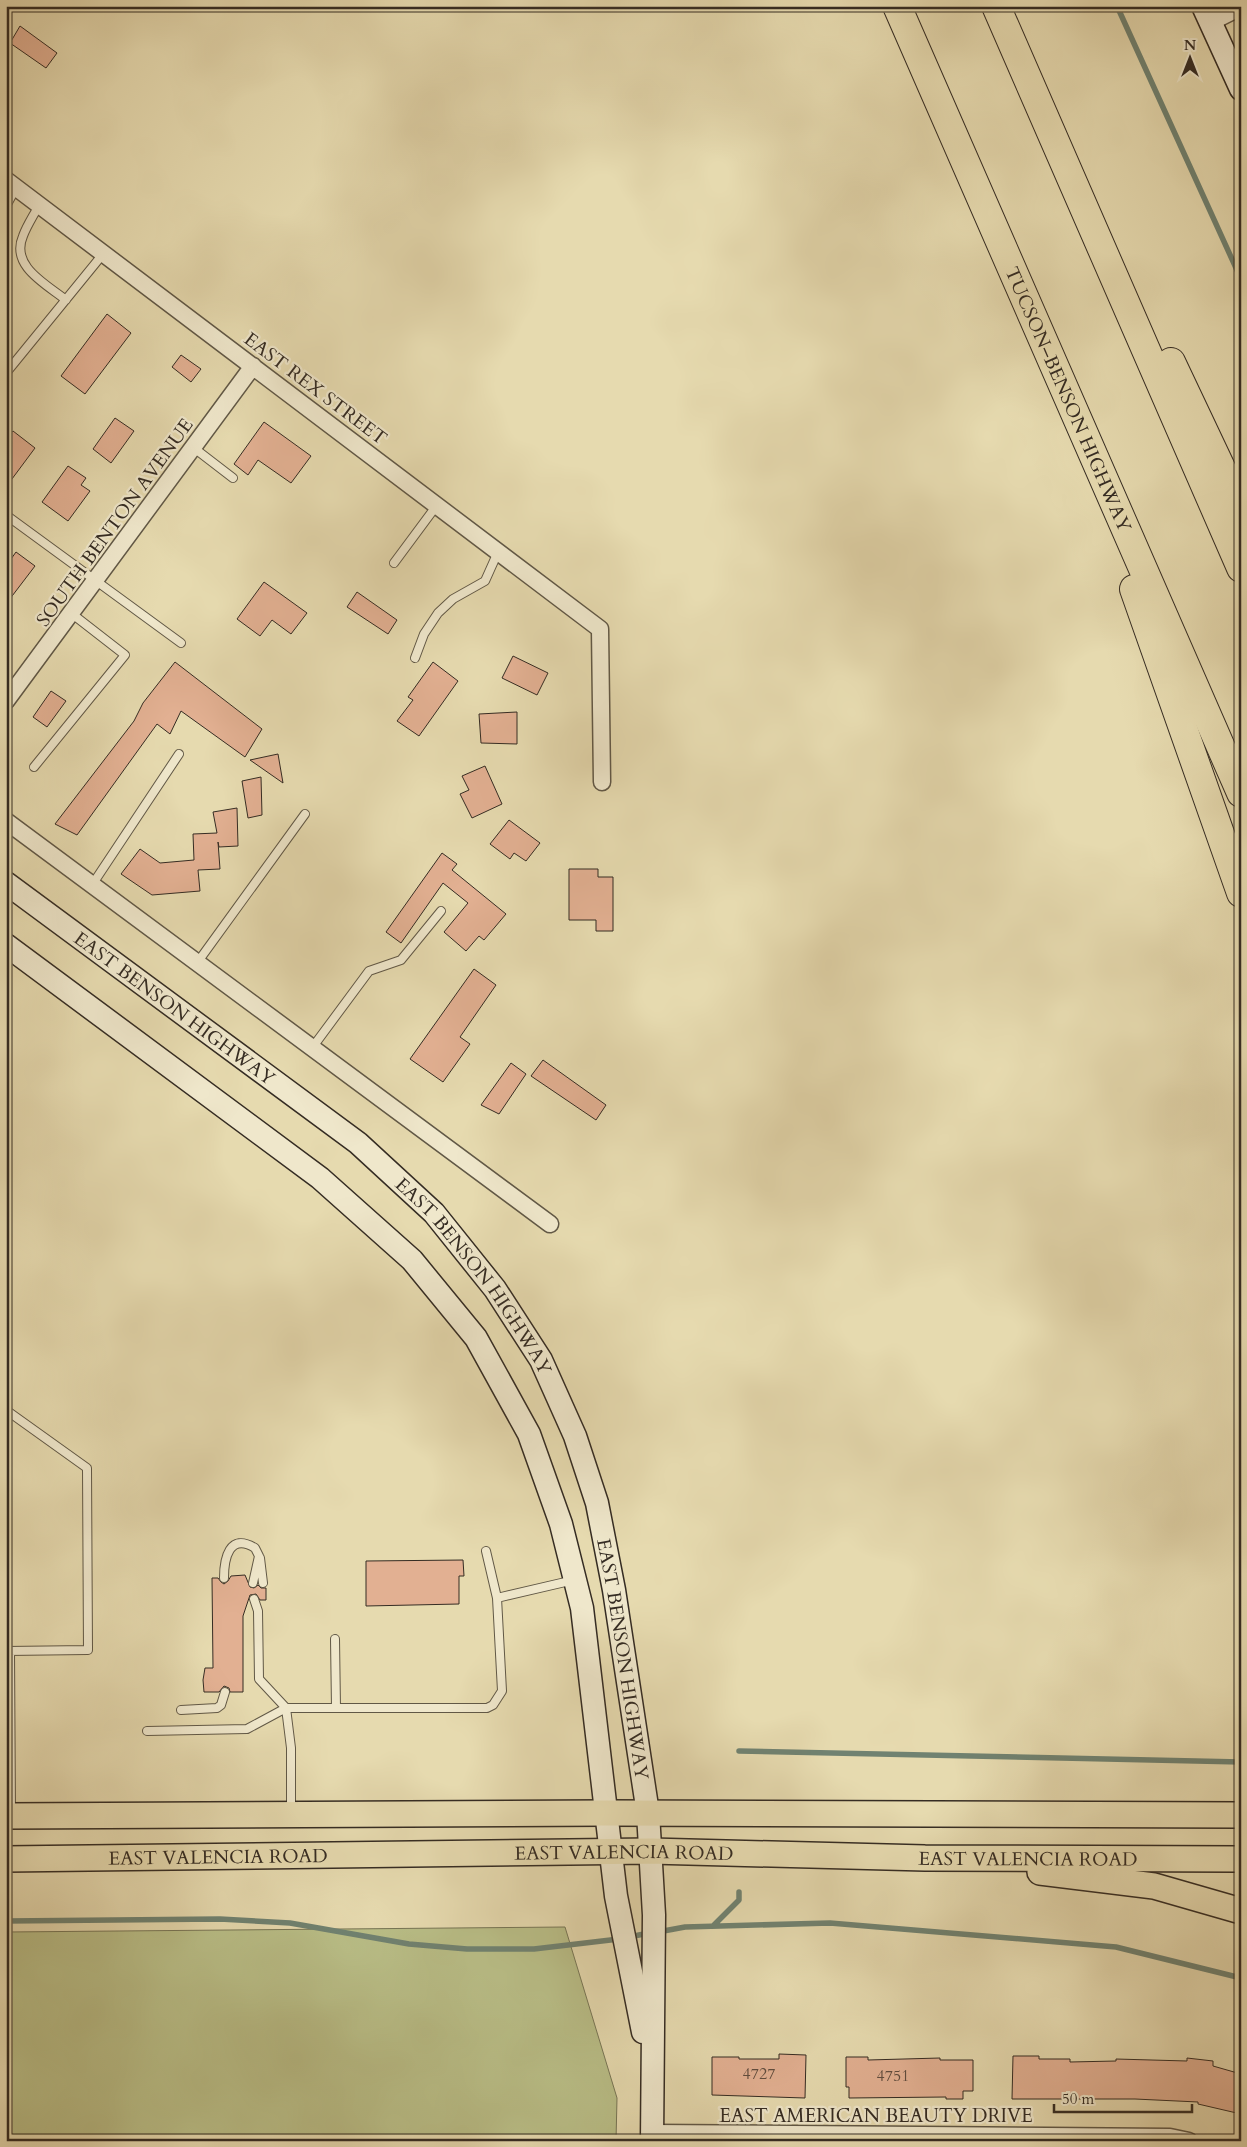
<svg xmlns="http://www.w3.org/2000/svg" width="1247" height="2147" font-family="Cardo,serif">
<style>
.green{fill:#b9be87;stroke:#777555}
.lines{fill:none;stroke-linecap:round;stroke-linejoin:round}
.stream{stroke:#708271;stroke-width:5.5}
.building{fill:#e2b092;stroke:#352c23}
.lane-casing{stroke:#615846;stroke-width:10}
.street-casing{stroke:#615846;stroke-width:19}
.secondary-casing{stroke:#352c23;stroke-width:25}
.primary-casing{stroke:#352c23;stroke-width:28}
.highway-casing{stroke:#352c23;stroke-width:30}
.lane{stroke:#efe7cb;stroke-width:8}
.street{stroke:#efe7cb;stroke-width:16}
.secondary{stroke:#efe7cb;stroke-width:22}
.primary{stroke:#e6daaf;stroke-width:25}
.highway{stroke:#e6daaf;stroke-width:28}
.labels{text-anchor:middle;stroke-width:4.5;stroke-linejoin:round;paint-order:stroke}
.number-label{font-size:16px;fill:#604d3f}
.street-label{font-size:19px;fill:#352c23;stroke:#efe7cb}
</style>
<rect width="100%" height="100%" fill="#e6daaf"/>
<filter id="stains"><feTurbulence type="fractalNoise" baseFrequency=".004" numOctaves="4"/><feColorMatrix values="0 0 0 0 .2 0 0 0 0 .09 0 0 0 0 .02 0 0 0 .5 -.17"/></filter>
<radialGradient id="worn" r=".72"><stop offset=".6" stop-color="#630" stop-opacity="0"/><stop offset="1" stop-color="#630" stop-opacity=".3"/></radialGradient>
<path class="green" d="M565 1927 617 2098 616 2141H6V1932Z"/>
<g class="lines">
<path class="stream" d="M1117 6 1241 279
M739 1751 1241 1762
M6 1921 220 1919 290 1923 409 1944 467 1949H534L619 1939
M713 1926 739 1900V1892
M658 1932 685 1927 830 1923 1116 1947 1241 1978
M629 1937 649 1933"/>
</g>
<path class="building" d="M20 26 57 53 46 68 10 43Z
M107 314 131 333 85 394 61 376Z
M181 355 201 369 191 382 172 367Z
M115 418 134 431 111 463 93 449Z
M264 422 311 456 291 483 258 460 248 475 234 464Z
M13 431 35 448 6 487V439Z
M68 466 86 478 81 485 90 491 68 521 42 502Z
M16 552 35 566 6 604V566Z
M264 582 307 613 291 634 272 620 260 636 237 619Z
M357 592 397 620 388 634 347 607Z
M513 656 548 673 537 695 502 678Z
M175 662 262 729 245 757 181 711 170 734 157 724 77 835 55 824 134 721 143 703Z
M433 662 458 681 419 736 397 721 413 700 408 697Z
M51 691 66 701 47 727 33 717Z
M517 712V744L481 743 479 714Z
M278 754 283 783 250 760Z
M485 766 502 804 472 818 460 794 469 790 462 776Z
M261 777 262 815 248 818 242 781Z
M237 808 238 846 219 847 218 842 220 869 198 870 200 891 152 895 121 874 140 849 160 863 194 860 193 834 217 833 213 812Z
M509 820 540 843 526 861 514 853 510 859 490 844Z
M442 853 457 864 452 870 506 914 484 940 479 936 466 951 444 932 468 903 443 883 401 943 386 932Z
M569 869H598V877H613V931H596V920H569Z
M474 969 496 985 460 1037 470 1044 443 1082 410 1059Z
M543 1060 606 1105 596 1120 531 1076Z
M511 1063 526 1074 499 1114 481 1105Z
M463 1560 464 1576H459V1604L366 1606V1561Z
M245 1575 250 1587 254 1588 258 1585 261 1588H266V1600H260L256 1594 250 1595 243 1616V1692H230L229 1688 224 1686 219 1692H204L203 1680 205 1668H213L212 1578H218L221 1582 224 1584 228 1581 231 1576Z
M779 2054 806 2055 805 2098 712 2095V2057H739V2059H779Z
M1013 2056H1039V2059H1070V2062L1116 2061V2059L1187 2061V2058L1213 2061V2066L1241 2074V2114L1198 2104V2102L1135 2099H1012Z
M846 2057H868V2060L940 2058V2060H973V2091H963V2099H946V2097L849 2098V2087H846Z"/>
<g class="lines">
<defs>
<path id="lane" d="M39 205C34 215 27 225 23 236 10 266 46 284 66 300
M6 206 16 188
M6 373 103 254
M194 448 233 478
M6 515 181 643
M394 563 437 505
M415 658 424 634 438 613 453 599 485 581 498 552
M34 767 125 655 71 613
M92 885 179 754
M197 963 305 814
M312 1048 369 971 401 960 441 911
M6 1410 87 1468 88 1650 6 1651
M260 1558 263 1583
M224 1578C224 1559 229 1532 255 1548L259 1556 253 1583
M497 1598 574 1580
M254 1599 258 1611 259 1679 286 1708 291 1748V1811
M335 1639 336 1708
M10 1651 11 1812
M181 1710 217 1708 221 1705 225 1692
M147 1731 247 1729 286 1708H487L493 1705 502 1691 497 1598 486 1551"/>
<path id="street" d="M1211 22 1241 7
M6 180 600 629 602 782
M6 701 253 366
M6 821 550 1224
M652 2133 1170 2137 1189 2141"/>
<g id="secondary">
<path d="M1203 6 1241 89"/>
<path id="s1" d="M6 883 358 1143 434 1213 495 1289 541 1360 575 1436 597 1503 614 1590 648 1813 654 1915 652 2141"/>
<path d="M6 945 320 1178 412 1260 476 1338 529 1434 561 1524 582 1608 616 1896 643 2032"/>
</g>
<g id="primary">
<path d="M6 1816 607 1813 1241 1815"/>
<path id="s2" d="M6 1859 651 1851 925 1858 1241 1859"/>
<path d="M1040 1872 1154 1886 1241 1911"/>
</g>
<g id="highway">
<path id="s3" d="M897 6 1241 793"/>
<path d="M996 6 1241 568"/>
<path d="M1171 362 1241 510"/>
<path d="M1134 589 1241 893"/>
</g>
</defs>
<use href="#lane" class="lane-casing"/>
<use href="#street" class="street-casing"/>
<use href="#secondary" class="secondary-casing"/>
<use href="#primary" class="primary-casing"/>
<use href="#highway" class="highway-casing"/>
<use href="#lane" class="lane"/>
<use href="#street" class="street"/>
<use href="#secondary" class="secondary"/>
<use href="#primary" class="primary"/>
<use href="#highway" class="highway"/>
</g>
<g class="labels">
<g class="number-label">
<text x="759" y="2079">4727</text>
<text x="893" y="2081">4751</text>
</g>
<g class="street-label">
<text transform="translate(316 388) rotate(37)" y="7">EAST REX STREET</text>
<text dy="7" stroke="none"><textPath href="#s3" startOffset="429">TUCSON–BENSON HIGHWAY</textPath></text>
<text transform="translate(114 522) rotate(-54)" y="7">SOUTH BENTON AVENUE</text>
<text dy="7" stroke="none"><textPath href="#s1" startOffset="210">EAST BENSON HIGHWAY</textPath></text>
<text dy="7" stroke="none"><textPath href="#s1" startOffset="615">EAST BENSON HIGHWAY</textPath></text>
<text dy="7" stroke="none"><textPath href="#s1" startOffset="1035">EAST BENSON HIGHWAY</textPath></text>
<text dy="7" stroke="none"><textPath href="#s2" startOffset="618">EAST VALENCIA ROAD</textPath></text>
<text dy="7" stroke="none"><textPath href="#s2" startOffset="212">EAST VALENCIA ROAD</textPath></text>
<text dy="7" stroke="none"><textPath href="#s2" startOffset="1022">EAST VALENCIA ROAD</textPath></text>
<text x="876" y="2122">EAST AMERICAN BEAUTY DRIVE</text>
</g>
</g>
<rect width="1247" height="2147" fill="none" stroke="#e6daaf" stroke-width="25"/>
<rect x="8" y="8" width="1232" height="2132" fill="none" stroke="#352c23" stroke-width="2.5"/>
<rect x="12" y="12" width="1222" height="2122" fill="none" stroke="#352c23"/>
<g transform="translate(1190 58)" stroke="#efe7cb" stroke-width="4" paint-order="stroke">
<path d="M0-4L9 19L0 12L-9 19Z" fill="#352c23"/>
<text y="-8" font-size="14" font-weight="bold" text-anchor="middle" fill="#352c23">N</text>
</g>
<path d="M1054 2104v8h138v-8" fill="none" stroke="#352c23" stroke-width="2.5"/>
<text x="1062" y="2104" font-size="15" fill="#352c23" stroke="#efe7cb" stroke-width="4" paint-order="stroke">50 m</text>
<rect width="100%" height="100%" filter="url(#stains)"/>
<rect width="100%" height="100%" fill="url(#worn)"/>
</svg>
